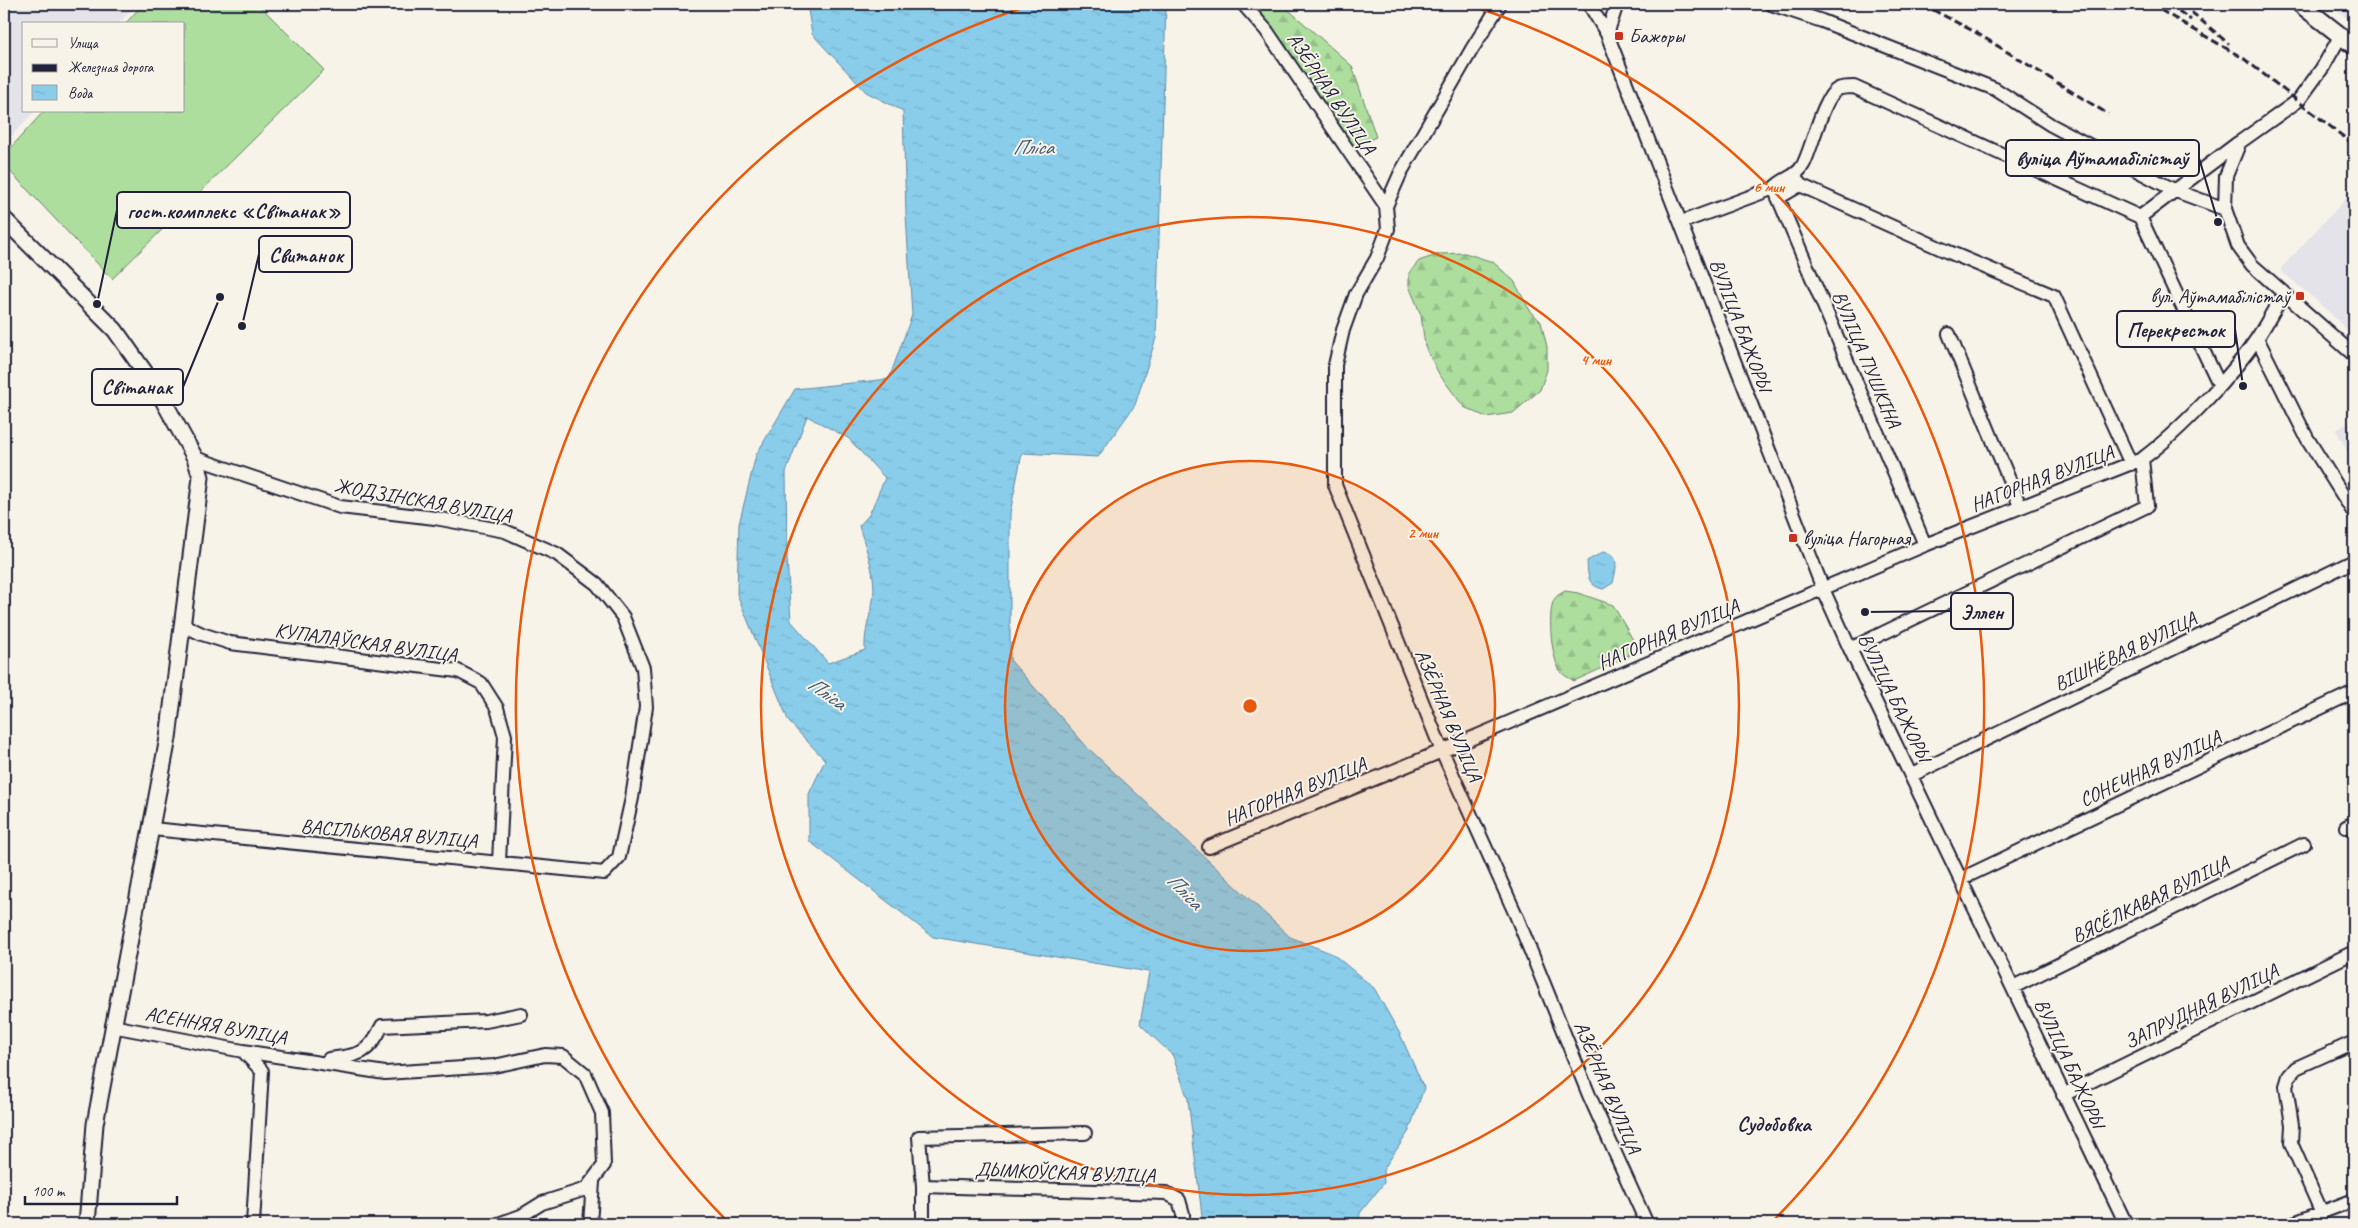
<svg xmlns="http://www.w3.org/2000/svg" width="2358" height="1228" font-family="Caveat,sans-serif">
<style>
.built{fill:#e4e3ea}
.forest{fill:url(#forest-firs);stroke:#68806c}
.garden{fill:#adde9e;stroke:#68806c}
.water{fill:url(#water-ripples);stroke:#6089a5;fill-rule:evenodd}
.lines{fill:none;stroke-linecap:round;stroke-linejoin:round}
.minor-casing{stroke:#22223b;stroke-width:16}
.tertiary-casing{stroke:#22223b;stroke-width:19}
.secondary-casing{stroke:#22223b;stroke-width:20}
.minor{stroke:#f7f3e8;stroke-width:12}
.tertiary{stroke:#f7f3e8;stroke-width:15}
.secondary{stroke:#f7f3e8;stroke-width:16}
.rail{stroke:#22223b;stroke-width:3;stroke-dasharray:8 4;stroke-linecap:butt}
.ring{fill:none;stroke:#e8590c;stroke-width:2.5}
.poi-dot{fill:#c8321e;stroke:#f7f3e8;stroke-width:2}
.labels{text-anchor:middle;stroke-width:4;stroke-linejoin:round;paint-order:stroke}
.poi-label{font-size:20px;fill:#22223b;stroke:#f7f3e8;text-anchor:start}
.street-label{font-size:20px;fill:#22223b;stroke:#f7f3e8}
.water-label{font-size:21px;font-style:italic;fill:#415570;stroke:#f7f3e8}
.neighbourhood-label{font-size:21px;font-weight:bold;fill:#22223b;stroke:#f7f3e8}
.centre{fill:#e8590c;stroke:#f7f3e8;stroke-width:2.5}
.ring-label{font-size:15px;text-anchor:middle;font-weight:bold;fill:#e8590c;stroke:#f7f3e8;stroke-width:4;stroke-linejoin:round;paint-order:stroke}
.leader{fill:none;stroke:#22223b;stroke-width:2}
.callout-dot{fill:#22223b;stroke:#f7f3e8;stroke-width:2}
.callout{fill:#f7f3e8;stroke:#22223b;stroke-width:2}
.callout-label{font-size:21px;text-anchor:middle;font-weight:bold;fill:#22223b}
</style>
<defs>
<pattern id="forest-firs" width="22" height="20" patternUnits="userSpaceOnUse" patternTransform="scale(1.25)"><rect width="22" height="20" fill="#adde9e"/><path d="M5 1l3.5 6h-7zM16 11l3.5 6h-7z" fill="#95be89"/></pattern>
<pattern id="water-ripples" width="26" height="14" patternUnits="userSpaceOnUse" patternTransform="scale(1.25)"><rect width="26" height="14" fill="#89cdeb"/><path d="M2 4q2-2 4 0t4 0M15 11q2-2 4 0t4 0" fill="none" stroke="#76b0ca"/></pattern>
</defs>
<rect width="100%" height="100%" fill="#f7f3e8"/>
<filter id="ink" filterUnits="userSpaceOnUse"><feTurbulence type="fractalNoise" baseFrequency=".02" numOctaves="2"/><feDisplacementMap in="SourceGraphic" scale="10" xChannelSelector="R" yChannelSelector="G"/><feConvolveMatrix kernelMatrix="1 2 1 2 8 2 1 2 1" color-interpolation-filters="sRGB"/></filter>
<g filter="url(#ink)">
<path class="built" d="M4 4H137L118 24H24V111H35L4 144Z
M2329 4H2354V24Z
M2354 190V337L2323 306 2281 271 2282 267Z
M2354 420V465L2336 430Z"/>
<path class="forest" d="M1251 4H1282L1352 66 1376 137 1353 147Z
M1465 253 1493 262 1514 281 1529 309 1541 322 1547 347V370L1540 390 1513 413 1486 417 1464 407 1439 374 1425 346 1421 315 1409 286V273L1419 261 1439 254Z
M1565 591 1578 593 1613 605 1633 640 1629 656 1574 681C1570 678 1564 676 1561 672 1551 659 1548 617 1553 602 1555 596 1560 594 1565 591Z"/>
<path class="garden" d="M143 4H258L324 70 112 279 4 165V155L44 111H184V24H125Z"/>
<path class="water" d="M807 4H1166L1156 338 1135 405 1098 457 1022 453 1010 513V660L1088 748 1290 937 1333 954 1374 988 1400 1034 1424 1088 1409 1131 1383 1170 1384 1183 1360 1213 1359 1224H1203L1188 1099 1173 1056 1140 1024 1149 972 933 937 809 841V794L825 760 789 722 737 594 739 524 756 455 795 389 889 379 912 315 906 214 903 111 866 92 812 34ZM807 416 848 438 885 478 869 515 859 526C866 550 877 575 873 600 870 617 864 632 865 650L828 663 791 621 787 558 786 472Z
M1603 552C1621 554 1616 569 1613 583L1603 589C1587 585 1588 576 1587 561Z"/>
<g class="lines">
<defs>
<path id="minor" d="M1243 4 1266 30 1386 206
M1500 4 1472 49 1401 172 1386 206 1388 229 1377 258 1356 294 1343 330 1335 365V485L1442 751 1516 915 1589 1095 1647 1224
M1589 4 1607 34 1823 589 1850 649 2126 1224
M1771 4 1822 21 1995 89 2051 125 2176 191 2225 209
M1607 34 1617 4
M2341 35 2323 67 2299 100 2240 142 2226 176 2225 209 2238 246 2252 265 2354 355
M1795 176 1800 185 1944 250 2054 296 2131 464
M1774 188 1925 545
M1778 198 1800 185
M2140 217 2238 143
M1682 222 1774 188C1784 177 1796 178 1803 165 1812 149 1823 96 1838 89 1843 87 1849 87 1854 87L2140 217 2219 384
M1949 334 2020 506
M2257 338 2307 438 2354 513
M183 625 202 634 230 643 458 671 481 683 497 708 505 736 499 862
M1850 649 2147 506 2142 459
M1912 775 2354 561
M2346 827 2354 823
M152 829 604 873 619 857 632 798 646 707 643 668 623 617 597 584 557 554 505 531 435 518 340 507 195 458
M1209 847 1442 751 1925 545 2142 459C2180 431 2231 377 2258 337 2267 323 2275 308 2283 294
M1961 879 2354 692
M2013 987 2304 844
M112 1026 243 1051 385 1073 494 1066 545 1055 563 1056 585 1074 602 1113 604 1165 586 1189 542 1203 521 1216 498 1224
M243 1051 262 1071 253 1224
M329 1059C359 1055 368 1055 382 1026L486 1021 521 1014
M2063 1095 2354 952
M923 1186 1166 1193 1179 1200 1183 1214V1224
M2322 1213 2291 1143 2292 1125 2286 1086 2289 1076 2296 1068 2354 1042
M590 1224 593 1182
M923 1224V1186L919 1137 1085 1133
M2291 1224 2354 1200"/>
<path id="tertiary" d="M4 219 115 330 158 391 195 458 201 477 168 738 95 1124 87 1224"/>
<path id="secondary" d="M2300 4 2354 46"/>
</defs>
<use href="#minor" class="minor-casing"/>
<use href="#tertiary" class="tertiary-casing"/>
<use href="#secondary" class="secondary-casing"/>
<use href="#minor" class="minor"/>
<use href="#tertiary" class="tertiary"/>
<use href="#secondary" class="secondary"/>
<path class="rail" d="M1922 4 1975 32 2108 114
M2150 4 2243 58 2354 145
M2169 4 2191 20
M2182 4 2229 44"/>
</g>
</g>
<circle cx="1250" cy="706" r="245" fill="#e8590c" fill-opacity=".12"/>
<g class="ring">
<circle cx="1250" cy="706" r="245"/>
<circle cx="1250" cy="706" r="489"/>
<path d="M726 1220A734 734 0 0 1 1035 4M1465 4A734 734 0 0 1 1774 1220"/>
</g>
<g class="poi-dot">
<rect x="1614" y="31" width="10" height="10" rx="2.5"/>
<rect x="2295" y="291" width="10" height="10" rx="2.5"/>
<rect x="1788" y="533" width="10" height="10" rx="2.5"/>
</g>
<g class="labels">
<g class="poi-label">
<text x="1629" y="43">Бажоры</text>
<text x="2290" y="303" text-anchor="end">вул. Аўтамабілістаў</text>
<text x="1803" y="545">вуліца Нагорная</text>
</g>
<g class="street-label">
<text transform="translate(1332 93) rotate(56)" y="7">АЗЁРНАЯ ВУЛІЦА</text>
<text transform="translate(1741 325) rotate(69)" y="7">ВУЛІЦА БАЖОРЫ</text>
<text transform="translate(1867 359) rotate(67)" y="7">ВУЛІЦА ПУШКІНА</text>
<text transform="translate(2042 478) rotate(-21)" y="7">НАГОРНАЯ ВУЛІЦА</text>
<text transform="translate(423 500) rotate(10)" y="7">ЖОДЗІНСКАЯ ВУЛІЦА</text>
<text transform="translate(1668 634) rotate(-23)" y="7">НАГОРНАЯ ВУЛІЦА</text>
<text transform="translate(366 642) rotate(8)" y="7">КУПАЛАЎСКАЯ ВУЛІЦА</text>
<text transform="translate(2125 651) rotate(-26)" y="7">ВІШНЁВАЯ ВУЛІЦА</text>
<text transform="translate(1895 697) rotate(64)" y="7">ВУЛІЦА БАЖОРЫ</text>
<text transform="translate(1449 715) rotate(67)" y="7">АЗЁРНАЯ ВУЛІЦА</text>
<text transform="translate(2150 768) rotate(-25)" y="7">СОНЕЧНАЯ ВУЛІЦА</text>
<text transform="translate(1295 791) rotate(-22)" y="7">НАГОРНАЯ ВУЛІЦА</text>
<text transform="translate(389 833) rotate(5)" y="7">ВАСІЛЬКОВАЯ ВУЛІЦА</text>
<text transform="translate(2150 899) rotate(-26)" y="7">ВЯСЁЛКАВАЯ ВУЛІЦА</text>
<text transform="translate(2201 1006) rotate(-26)" y="7">ЗАПРУДНАЯ ВУЛІЦА</text>
<text transform="translate(216 1025) rotate(10)" y="7">АСЕННЯЯ ВУЛІЦА</text>
<text transform="translate(2070 1063) rotate(65)" y="7">ВУЛІЦА БАЖОРЫ</text>
<text transform="translate(1608 1087) rotate(67)" y="7">АЗЁРНАЯ ВУЛІЦА</text>
<text transform="translate(1065 1172) rotate(2)" y="7">ДЫМКОЎСКАЯ ВУЛІЦА</text>
</g>
<g class="water-label">
<text x="1033" y="154">Пліса</text>
<text transform="translate(827 693) rotate(35)" y="7">Пліса</text>
<text transform="translate(1185 891) rotate(46)" y="7">Пліса</text>
</g>
<g class="neighbourhood-label">
<text x="1774" y="1131">Судобовка</text>
</g>
</g>
<circle cx="1250" cy="706" r="8" class="centre"/>
<g class="ring-label">
<text x="1769" y="192">6 мин</text>
<text x="1596" y="365">4 мин</text>
<text x="1423" y="538">2 мин</text>
</g>
<path class="leader" d="M2218 222L2199 158M97 304L117 210M242 326L259 254M2243 386L2235 329M220 297L183 387M1865 612L1951 611"/>
<g class="callout-dot">
<circle cx="2218" cy="222" r="5"/>
<circle cx="97" cy="304" r="5"/>
<circle cx="242" cy="326" r="5"/>
<circle cx="2243" cy="386" r="5"/>
<circle cx="220" cy="297" r="5"/>
<circle cx="1865" cy="612" r="5"/>
</g>
<g class="callout">
<rect x="2006" y="140" width="193" height="36" rx="5"/>
<rect x="117" y="192" width="233" height="36" rx="5"/>
<rect x="259" y="236" width="93" height="36" rx="5"/>
<rect x="2117" y="311" width="118" height="36" rx="5"/>
<rect x="92" y="369" width="91" height="36" rx="5"/>
<rect x="1951" y="593" width="62" height="36" rx="5"/>
</g>
<g class="callout-label">
<text x="2102" y="165">вуліца Аўтамабілістаў</text>
<text x="234" y="218">гост.комплекс «Світанак»</text>
<text x="306" y="262">Свитанок</text>
<text x="2176" y="337">Перекресток</text>
<text x="137" y="394">Світанак</text>
<text x="1982" y="619">Эллен</text>
</g>
<rect width="2358" height="1228" fill="none" stroke="#f7f3e8" stroke-width="20"/>
<rect x="10" y="10" width="2338" height="1208" fill="none" stroke="#22223b" stroke-width="2" filter="url(#ink)"/>
<rect x="22" y="22" width="162" height="90" fill="#f7f3e8" stroke="#a29fa3"/>
<rect x="32" y="39" width="25" height="8" fill="#f7f3e8" stroke="#a29fa3"/>
<text x="68" y="48" font-size="15" fill="#22223b">Улица</text>
<rect x="32" y="64" width="25" height="8" fill="#22223b" stroke="#a29fa3"/>
<text x="68" y="72" font-size="15" fill="#22223b">Железная дорога</text>
<rect x="32" y="85" width="25" height="15" fill="url(#water-ripples)" stroke="#a29fa3"/>
<text x="68" y="98" font-size="15" fill="#22223b">Вода</text>
<path d="M25 1196v8h152v-8" fill="none" stroke="#22223b" stroke-width="2.5"/>
<text x="32" y="1196" font-size="15" fill="#22223b" stroke="#f7f3e8" stroke-width="4" paint-order="stroke">100 m</text>
</svg>
